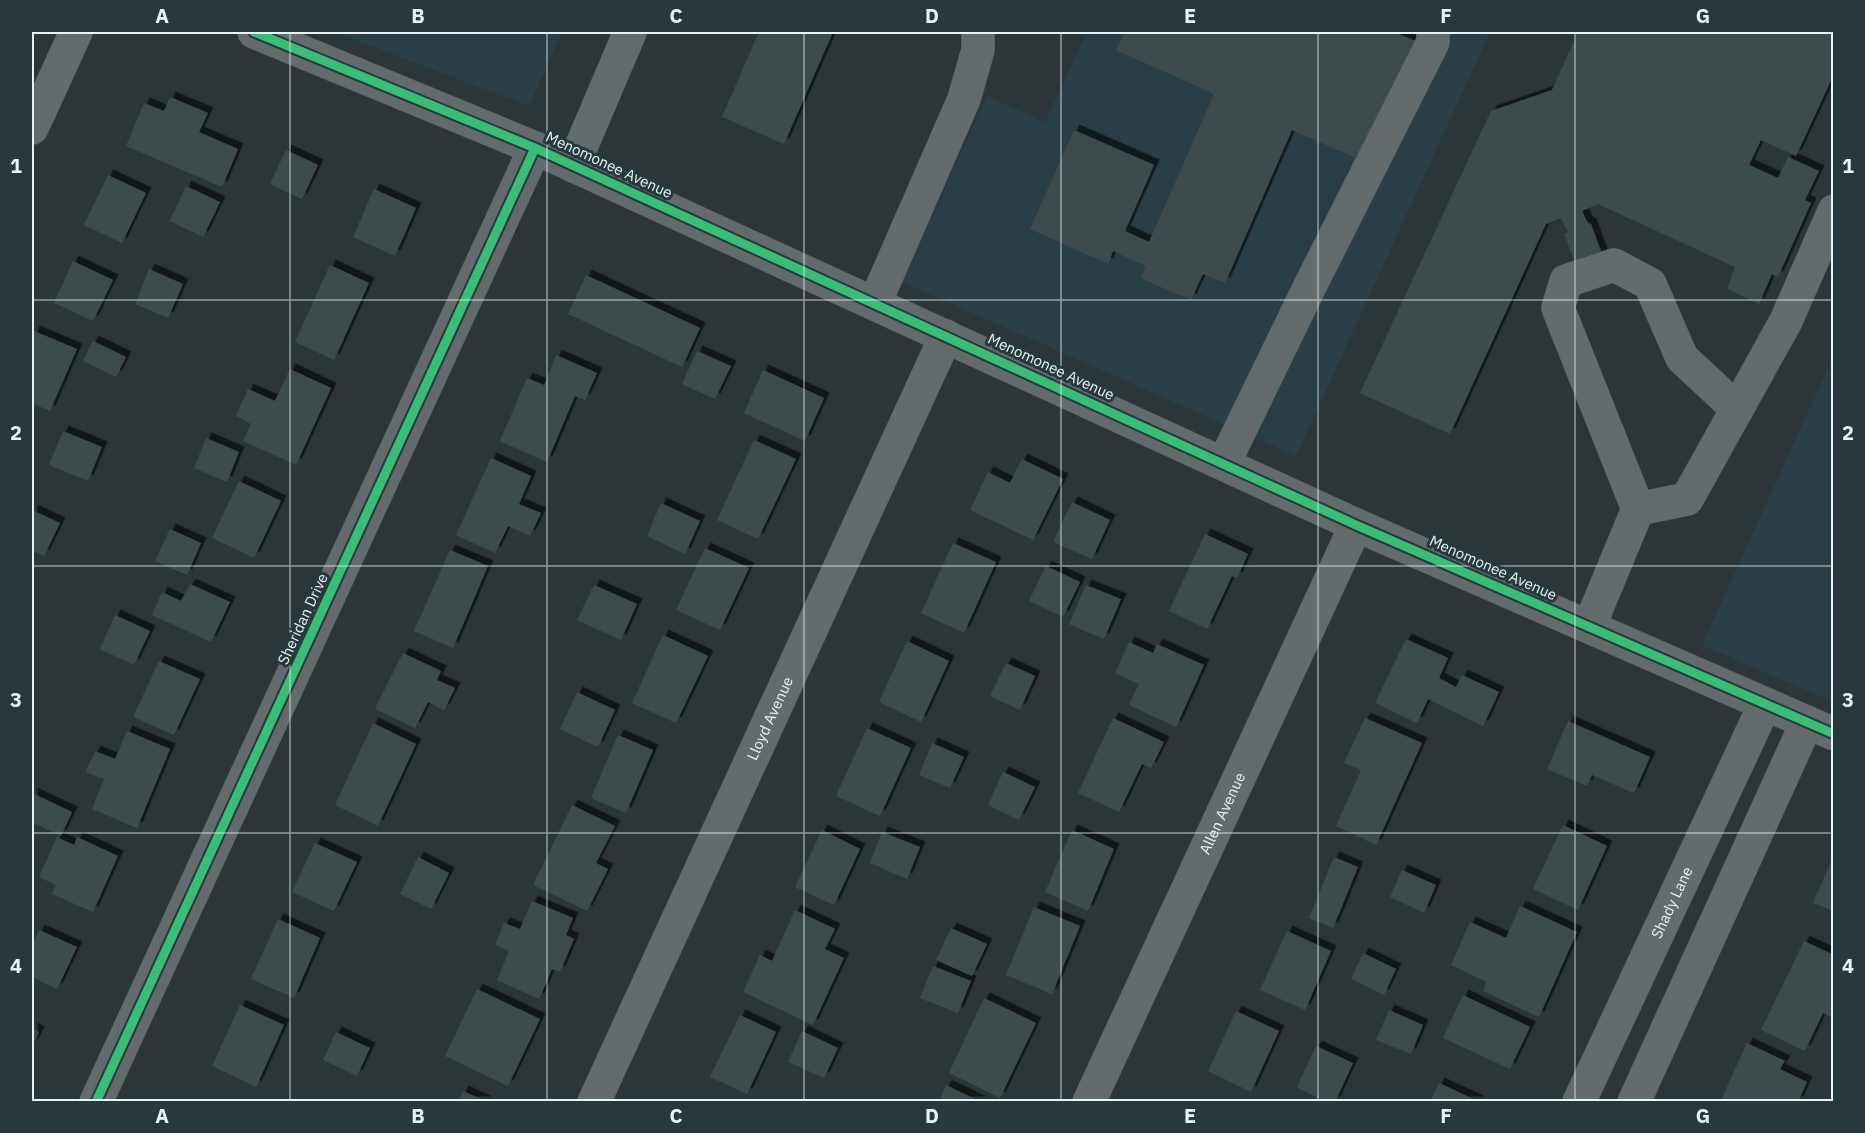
<svg xmlns="http://www.w3.org/2000/svg" width="1865" height="1133" font-family="'IBM Plex Sans',sans-serif">
<style>
.built{fill:#273f45}
.building{fill:#3d4c4d;filter:url(#shadow)}
.lines{fill:none;stroke-linecap:round;stroke-linejoin:round}
.minor-casing{stroke:#4c5556;stroke-width:34}
.minor{stroke:#636b6d;stroke-width:33}
.cycleway-casing{stroke:#27393d;stroke-width:13}
.cycleway{stroke:#3abd76;stroke-width:9}
.grid{fill:none;stroke:#e8f3f6;stroke-width:1.5;stroke-opacity:0.55}
.labels{text-anchor:middle;stroke-width:6;stroke-linejoin:round;paint-order:stroke}
.street-label{font-size:15px;fill:#e8f3f6;stroke:#27393d}
.neatline{fill:none;stroke:#e8f3f6;stroke-width:2}
.grid-label{font-size:20px;text-anchor:middle;font-weight:bold;fill:#e8f3f6}
</style>
<defs>
<filter id="shadow"><feDropShadow dx="5.5" dy="-5.5" stdDeviation="0" flood-color="#0009"/></filter>
</defs>
<rect width="100%" height="100%" fill="#2c3638"/>
<path class="built" d="M334 32H562L529 106Z
M1087 32H1490L1296 456 902 282 987 96 1045 122Z
M1833 357 1834 702H1833L1702 645Z"/>
<path class="building" d="M759 32H833L784 144 722 117Z
M1125 32H1394L1416 41 1363 161 1292 130 1225 283 1203 274 1191 300 1140 278 1146 266 1113 251 1108 264 1030 229 1074 130 1154 165 1125 231 1149 242 1214 94 1116 50Z
M1578 32H1834V74L1796 156 1761 140 1749 165 1778 178 1788 157 1819 171 1805 200 1811 203 1778 277 1772 274 1759 304 1727 289 1735 267 1598 204 1582 211 1588 223 1591 224 1605 262 1579 272 1564 234 1568 232 1561 218 1546 224 1450 434 1360 393 1491 111 1552 90Z
M170 97 208 113 199 132 238 149 222 187 126 146 144 103 164 111Z
M286 150 318 165 302 199 270 184Z
M108 175 146 193 122 243 84 225Z
M186 186 220 202 203 237 170 221Z
M374 189 416 208 395 256 353 237Z
M73 261 113 280 93 321 54 303Z
M330 265 369 283 334 360 295 342Z
M149 269 183 284 168 318 135 304Z
M586 275 700 328 682 367 568 314Z
M34 331 77 349 50 411 32 403V338Z
M93 341 126 357 116 377 83 361Z
M697 351 731 366 715 399 682 384Z
M556 355 597 373 585 400 575 396 547 462 500 441 527 378 544 385Z
M290 369 331 388 296 465 243 441 251 424 236 416 248 389 275 401Z
M763 370 824 398 805 441 744 413Z
M63 431 102 447 88 481 49 465Z
M206 438 239 452 227 482 194 468Z
M754 440 796 459 758 539 717 520Z
M491 458 531 476 519 504 541 513 530 536 508 526 495 553 456 535Z
M1022 459 1063 479 1033 540 970 510 988 472 1010 483Z
M239 481 281 501 254 558 212 538Z
M1072 502 1110 520 1092 559 1053 542Z
M661 503 700 521 685 554 647 536Z
M32 510 60 523 44 556 32 550Z
M170 529 201 543 187 575 155 561Z
M1205 534 1248 554 1237 578 1232 576 1207 629 1169 611Z
M953 543 996 562 964 633 921 613Z
M705 548 749 568 720 630 676 610Z
M450 550 488 566 453 648 414 631Z
M1046 566 1080 582 1063 617 1029 601Z
M190 584 230 602 211 642 152 615 162 592 181 601Z
M594 585 637 604 621 640 577 620Z
M1086 585 1121 599 1104 639 1069 624Z
M115 615 150 631 134 665 100 649Z
M663 635 708 656 676 723 632 703Z
M1406 639 1448 658 1439 678 1456 687 1462 675 1499 692 1483 726 1428 699 1417 723 1375 703Z
M907 641 949 661 921 722 879 702Z
M1129 642 1153 653 1157 644 1204 665 1176 727 1129 705 1139 684 1115 673Z
M403 653 441 671 437 680 455 688 444 710 428 702 415 728 375 709Z
M159 661 200 679 174 735 133 717Z
M1006 663 1035 676 1020 710 990 696Z
M577 692 615 710 598 747 560 729Z
M1113 718 1164 742 1151 768 1142 764 1119 812 1078 793Z
M1365 718 1422 743 1376 845 1336 826 1361 770 1344 763Z
M1568 721 1650 757 1634 793 1592 775 1587 786 1547 769Z
M373 723 416 744 378 826 335 805Z
M867 728 911 748 880 816 836 796Z
M127 731 170 749 137 828 92 809 104 779 86 772 95 751 115 759Z
M618 735 653 750 626 813 591 798Z
M932 743 964 757 950 788 919 775Z
M1003 772 1035 787 1019 820 988 805Z
M32 793 72 812 61 836 32 822Z
M572 805 615 826 596 863 608 869 587 911 533 885Z
M1563 825 1607 846 1578 910 1533 889Z
M822 830 860 849 834 905 795 887Z
M1072 830 1114 849 1088 911 1045 892Z
M882 832 920 847 907 879 870 863Z
M57 837 74 845 77 837 118 856 93 912 52 894 56 885 39 877Z
M315 843 357 862 334 911 292 892Z
M1834 855V911L1813 903Z
M418 857 449 873 431 909 400 894Z
M1334 857 1358 867 1333 928 1309 918Z
M1402 870 1436 885 1424 913 1390 897Z
M532 901 573 918 566 935 574 939 560 972 552 969 539 999 497 980 509 951 495 945 504 923 520 929Z
M1520 906 1577 932 1539 1017 1483 991 1487 982 1451 965 1470 922 1506 938Z
M1034 907 1080 926 1052 994 1006 975Z
M795 910 835 929 825 949 844 958 813 1025 743 992 760 955 772 961Z
M278 919 320 938 294 998 251 979Z
M951 928 987 944 972 976 936 960Z
M39 930 77 947 57 989 32 977V947Z
M1287 931 1331 951 1305 1010 1260 990Z
M1804 941 1834 955V1018L1823 1013 1805 1051 1761 1030Z
M1363 953 1396 969 1384 995 1351 979Z
M933 966 971 981 958 1013 920 998Z
M477 989 540 1019 508 1086 445 1056Z
M1463 995 1530 1027 1510 1069 1443 1038Z
M984 998 1036 1023 1000 1098 949 1073Z
M240 1005 284 1025 256 1087 212 1066Z
M1389 1010 1423 1025 1411 1054 1376 1040Z
M1236 1011 1279 1031 1251 1092 1208 1071Z
M740 1015 776 1032 747 1094 710 1077Z
M32 1028 39 1032 32 1046Z
M802 1031 838 1048 824 1078 788 1062Z
M336 1032 370 1048 357 1076 323 1060Z
M1747 1043 1785 1061 1780 1069 1807 1082 1798 1102H1720Z
M1316 1046 1353 1063 1335 1102H1326L1297 1087Z
M1439 1083 1480 1102H1430Z
M946 1085 981 1102H939Z
M463 1091 487 1102H458Z"/>
<g class="lines">
<defs>
<g id="minor">
<path d="M254 32 535 148 1356 525 1834 734"/>
<path d="M32 128 76 32"/>
<path d="M573 166 630 32"/>
<path d="M875 303 964 99 978 50V32"/>
<path d="M1224 463 1311 284 1433 42V32"/>
<path d="M1638 509 1558 308 1566 281 1614 265 1650 284 1682 358 1737 409"/>
<path d="M1589 627 1638 509 1687 499 1786 321 1834 211"/>
<path d="M96 1102 535 148"/>
<path id="s1" d="M594 1102 946 336"/>
<path id="s2" d="M1089 1102 1356 525"/>
<path id="s3" d="M1579 1102 1765 704"/>
<path d="M1634 1102 1807 722"/>
</g>
</defs>
<use href="#minor" class="minor-casing"/>
<use href="#minor" class="minor"/>
<defs>
<path id="cycleway" d="M254 32 535 148 1356 525 1834 734
M96 1102 535 148"/>
</defs>
<use href="#cycleway" class="cycleway-casing"/>
<use href="#cycleway" class="cycleway"/>
</g>
<path class="grid" d="M290 32V1102M547 32V1102M804 32V1102M1061 32V1102M1318 32V1102M1575 32V1102M32 300H1834M32 566H1834M32 833H1834"/>
<g class="labels">
<g class="street-label">
<text transform="translate(609 165) rotate(25)" y="5">Menomonee Avenue</text>
<text transform="translate(1051 367) rotate(25)" y="5">Menomonee Avenue</text>
<text transform="translate(1493 568) rotate(24)" y="5">Menomonee Avenue</text>
<text transform="translate(303 619) rotate(-65)" y="5">Sheridan Drive</text>
<text dy="5" stroke="none"><textPath href="#s1" startOffset="422">Lloyd Avenue</textPath></text>
<text dy="5" stroke="none"><textPath href="#s2" startOffset="318">Allen Avenue</textPath></text>
<text dy="5" stroke="none"><textPath href="#s3" startOffset="220">Shady Lane</textPath></text>
</g>
</g>
<rect width="1865" height="1133" fill="none" stroke="#27393d" stroke-width="66"/>
<rect x="33" y="33" width="1799" height="1067" class="neatline"/>
<g class="grid-label">
<text x="162" y="23">A</text>
<text x="418" y="23">B</text>
<text x="676" y="23">C</text>
<text x="932" y="23">D</text>
<text x="1190" y="23">E</text>
<text x="1446" y="23">F</text>
<text x="1703" y="23">G</text>
<text x="16" y="173">1</text>
<text x="1848" y="173">1</text>
<text x="16" y="440">2</text>
<text x="1848" y="440">2</text>
<text x="16" y="707">3</text>
<text x="1848" y="707">3</text>
<text x="16" y="973">4</text>
<text x="1848" y="973">4</text>
<text x="162" y="1123">A</text>
<text x="418" y="1123">B</text>
<text x="676" y="1123">C</text>
<text x="932" y="1123">D</text>
<text x="1190" y="1123">E</text>
<text x="1446" y="1123">F</text>
<text x="1703" y="1123">G</text>
</g>
</svg>
